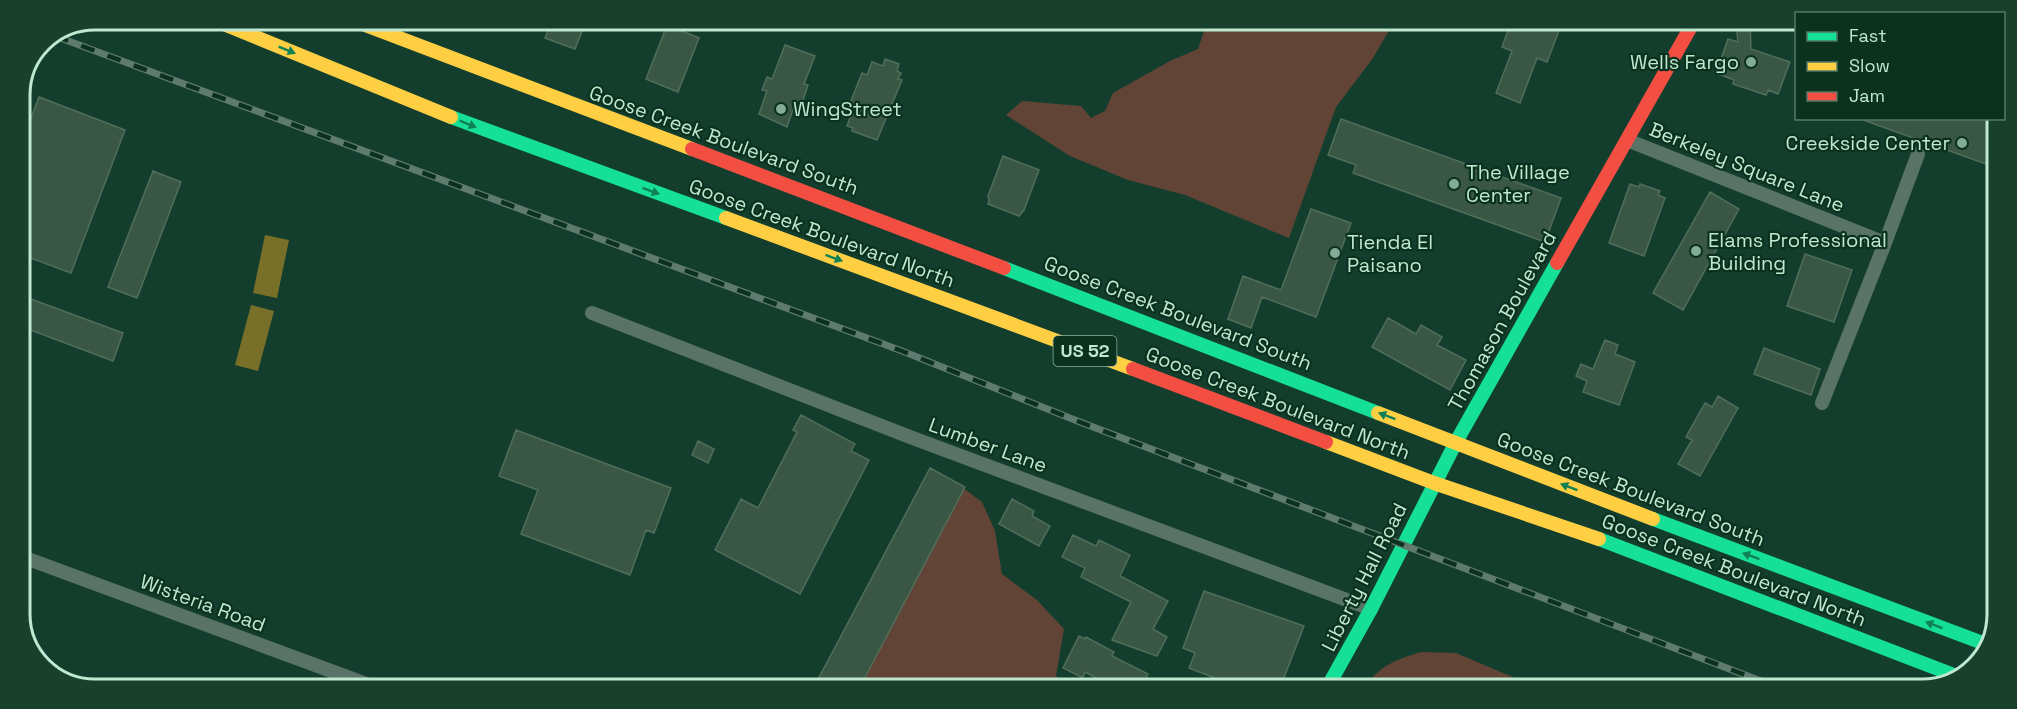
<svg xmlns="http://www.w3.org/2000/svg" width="2017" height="709" font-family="'Space Grotesk',sans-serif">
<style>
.green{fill:#624436}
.water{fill:#787029}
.building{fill:#3a5644;stroke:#516e5b;stroke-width:1.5}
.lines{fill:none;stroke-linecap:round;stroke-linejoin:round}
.street{stroke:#597367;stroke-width:14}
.fast{stroke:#16e098;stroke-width:14}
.slow{stroke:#ffcf43;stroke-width:14}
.jam{stroke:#f24e42;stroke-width:14}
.rail-casing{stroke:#5f7a6e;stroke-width:7}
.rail{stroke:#0b311f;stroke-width:4.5;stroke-dasharray:14;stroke-linecap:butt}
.oneway{fill:#108055}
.poi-dot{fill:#83ac97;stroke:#0b311f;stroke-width:2}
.labels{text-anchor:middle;stroke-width:4.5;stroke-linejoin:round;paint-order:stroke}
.shield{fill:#0b311f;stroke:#89b19b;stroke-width:1.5}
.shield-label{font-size:18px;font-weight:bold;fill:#bfe8d0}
.poi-label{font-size:20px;fill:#bfe8d0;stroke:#0b311f;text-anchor:start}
.street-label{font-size:20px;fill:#bfe8d0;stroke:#0b311f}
.rim{fill:none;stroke:#bfe8d0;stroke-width:3}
</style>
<rect width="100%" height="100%" fill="#133e2e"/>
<path class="green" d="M1207 22H1394L1373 58 1336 107 1289 238 1185 195 1128 180 1070 156 1006 115 1022 101 1081 106 1091 118 1105 111 1113 93 1170 61 1198 49Z
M963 488 982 502 995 531 1002 574 1037 600 1064 629 1056 676 1071 688 859 687Z
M1421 652 1456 653 1541 689 1364 688C1382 664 1393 661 1421 652Z"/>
<path class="water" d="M265 235 289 240 277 298 253 293Z
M251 305 274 311 258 371 235 365Z"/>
<path class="building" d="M552 20 586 21 575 49 545 38Z
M1511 22 1562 23 1547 62 1537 58 1520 103 1496 93 1512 51 1502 47Z
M1736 23H1750L1751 49 1790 62 1778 94 1768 90 1766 95 1733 84 1734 80 1716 73 1728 39 1738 42Z
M667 25 699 38 678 92 646 79Z
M785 45 815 56 804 84 808 85 802 103 796 101 787 127 759 114 767 91 762 90 767 77 772 79Z
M885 59 899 64 897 71 901 73 898 79 902 80 877 140 852 131 853 128 847 126 852 112 847 111 862 73 867 75 872 62 883 66Z
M39 97 125 130 71 273 20 254V147Z
M1863 118H1997V168L1863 120Z
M1341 119 1561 198 1545 242 1353 173 1356 165 1328 155Z
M1003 156 1039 170 1024 210 1019 216 988 204 989 200 988 196Z
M153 171 181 182 137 298 108 287Z
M1630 184 1639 187 1640 184 1660 191 1658 195 1665 198 1644 256 1609 243Z
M1710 192 1739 209 1683 310 1653 293Z
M1311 209 1351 223 1316 317 1262 297 1251 328 1228 319 1243 276 1281 290Z
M1805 254 1852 270 1834 322 1787 306Z
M20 295 123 333 113 361 20 326Z
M1388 318 1416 334 1421 325 1442 337 1437 345 1466 360 1450 390 1372 347Z
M1605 340 1618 345 1615 354 1635 362 1619 405 1583 392 1587 381 1576 376 1581 364 1593 369Z
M1764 348 1820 369 1811 395 1754 374Z
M1718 396 1738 408 1700 476 1678 464 1692 440 1686 437 1705 403 1712 407Z
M801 415 855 444 851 451 869 460 800 594 715 550 741 499 758 508 797 432 793 430Z
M516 430 671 488 654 533 646 530 630 575 521 534 538 490 499 476Z
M698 441 714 449 708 463 692 455Z
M930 468 965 487 860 687H814Z
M1012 499 1034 511 1032 516 1050 526 1039 546 999 524Z
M1073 535 1096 546 1099 540 1130 555 1120 576 1168 601 1153 629 1167 637 1157 656 1112 640 1131 602 1081 577 1085 568 1062 557Z
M1204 591 1304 626 1280 688H1241L1189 668 1195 653 1183 648Z
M1079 636 1085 639 1086 637 1114 652 1112 656 1148 674 1141 688H1115L1085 672 1083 678 1063 668Z"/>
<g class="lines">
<path class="street" d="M1627 140 1885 243
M592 313 910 437 1371 609
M1822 403 1885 243 1918 154
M20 556 372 686"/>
<path class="fast" d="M451 117 726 218
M1004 268 1378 413
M1653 519 1988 645
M1599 539 1959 677
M1327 688 1371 609 1456 442 1557 263"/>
<path class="slow" d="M214 20 451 117
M352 20 692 149
M726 218 1133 369
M1378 413 1653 519
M1326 442 1434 483 1599 539"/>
<path class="jam" d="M692 149 1004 268
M1557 263 1693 23
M1133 369 1326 442"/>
<defs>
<path id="rail" d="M55 36 902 351 1080 422 1782 689"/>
</defs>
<use href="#rail" class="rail-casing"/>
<use href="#rail" class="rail"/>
</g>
<defs><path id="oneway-solid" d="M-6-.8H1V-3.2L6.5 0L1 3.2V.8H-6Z" transform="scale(1.5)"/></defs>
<g class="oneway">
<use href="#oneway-solid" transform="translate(287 50) rotate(22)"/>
<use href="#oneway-solid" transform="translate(468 124) rotate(22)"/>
<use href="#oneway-solid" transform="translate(651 191) rotate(20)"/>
<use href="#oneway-solid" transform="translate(834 258) rotate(20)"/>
<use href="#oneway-solid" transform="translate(1387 416) rotate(-159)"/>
<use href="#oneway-solid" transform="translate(1569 487) rotate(-159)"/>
<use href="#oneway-solid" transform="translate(1751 556) rotate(-160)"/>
<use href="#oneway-solid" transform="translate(1934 625) rotate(-159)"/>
</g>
<g class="poi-dot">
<circle cx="1751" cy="62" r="6"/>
<circle cx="781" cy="109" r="6"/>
<circle cx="1962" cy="143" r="6"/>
<circle cx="1454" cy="184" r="6"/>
<circle cx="1696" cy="251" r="6"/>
<circle cx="1335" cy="253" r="6"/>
</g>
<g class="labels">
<rect class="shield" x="1053.5" y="336" width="63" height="30" rx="4.5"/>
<g class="shield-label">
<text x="1085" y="357">US 52</text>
</g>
<g class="poi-label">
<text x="1739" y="69" text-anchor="end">Wells Fargo</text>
<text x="793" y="116">WingStreet</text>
<text x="1950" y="150" text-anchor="end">Creekside Center</text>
<text x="1466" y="179">The Village<tspan x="1466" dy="23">Center</tspan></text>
<text x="1708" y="247">Elams Professional<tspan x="1708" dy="23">Building</tspan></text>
<text x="1347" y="249">Tienda El<tspan x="1347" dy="23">Paisano</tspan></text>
</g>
<g class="street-label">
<text transform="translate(724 140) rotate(20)" y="7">Goose Creek Boulevard South</text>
<text transform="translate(1747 167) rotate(22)" y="7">Berkeley Square Lane</text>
<text transform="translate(822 233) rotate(20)" y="7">Goose Creek Boulevard North</text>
<text transform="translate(1178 313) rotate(21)" y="7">Goose Creek Boulevard South</text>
<text transform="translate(1502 321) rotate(-61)" y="7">Thomason Boulevard</text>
<text transform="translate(1278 403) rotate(21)" y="7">Goose Creek Boulevard North</text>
<text transform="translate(988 445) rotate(20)" y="7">Lumber Lane</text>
<text transform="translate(1631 489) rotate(21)" y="7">Goose Creek Boulevard South</text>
<text transform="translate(1734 570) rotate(21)" y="7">Goose Creek Boulevard North</text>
<text transform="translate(1364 577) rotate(-63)" y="7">Liberty Hall Road</text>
<text transform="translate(203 603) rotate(20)" y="7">Wisteria Road</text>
</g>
</g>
<path d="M0 0H2017V709H0ZM95 30H1922A65 65 0 0 1 1987 95V614A65 65 0 0 1 1922 679H95A65 65 0 0 1 30 614V95A65 65 0 0 1 95 30Z" fill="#19402d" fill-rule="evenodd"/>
<path class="rim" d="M95 30H1922A65 65 0 0 1 1987 95V614A65 65 0 0 1 1922 679H95A65 65 0 0 1 30 614V95A65 65 0 0 1 95 30Z"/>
<rect x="1795" y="12" width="210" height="108" fill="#0b311f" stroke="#537a66" stroke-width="1.5"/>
<rect x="1807" y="32" width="30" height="9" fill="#16e098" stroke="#537a66" stroke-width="1.5"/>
<text x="1849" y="42" font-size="18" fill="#bfe8d0">Fast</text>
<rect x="1807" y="62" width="30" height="9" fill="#ffcf43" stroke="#537a66" stroke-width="1.5"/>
<text x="1849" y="72" font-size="18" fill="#bfe8d0">Slow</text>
<rect x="1807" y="92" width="30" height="9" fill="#f24e42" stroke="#537a66" stroke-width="1.5"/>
<text x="1849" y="102" font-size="18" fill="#bfe8d0">Jam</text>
</svg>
